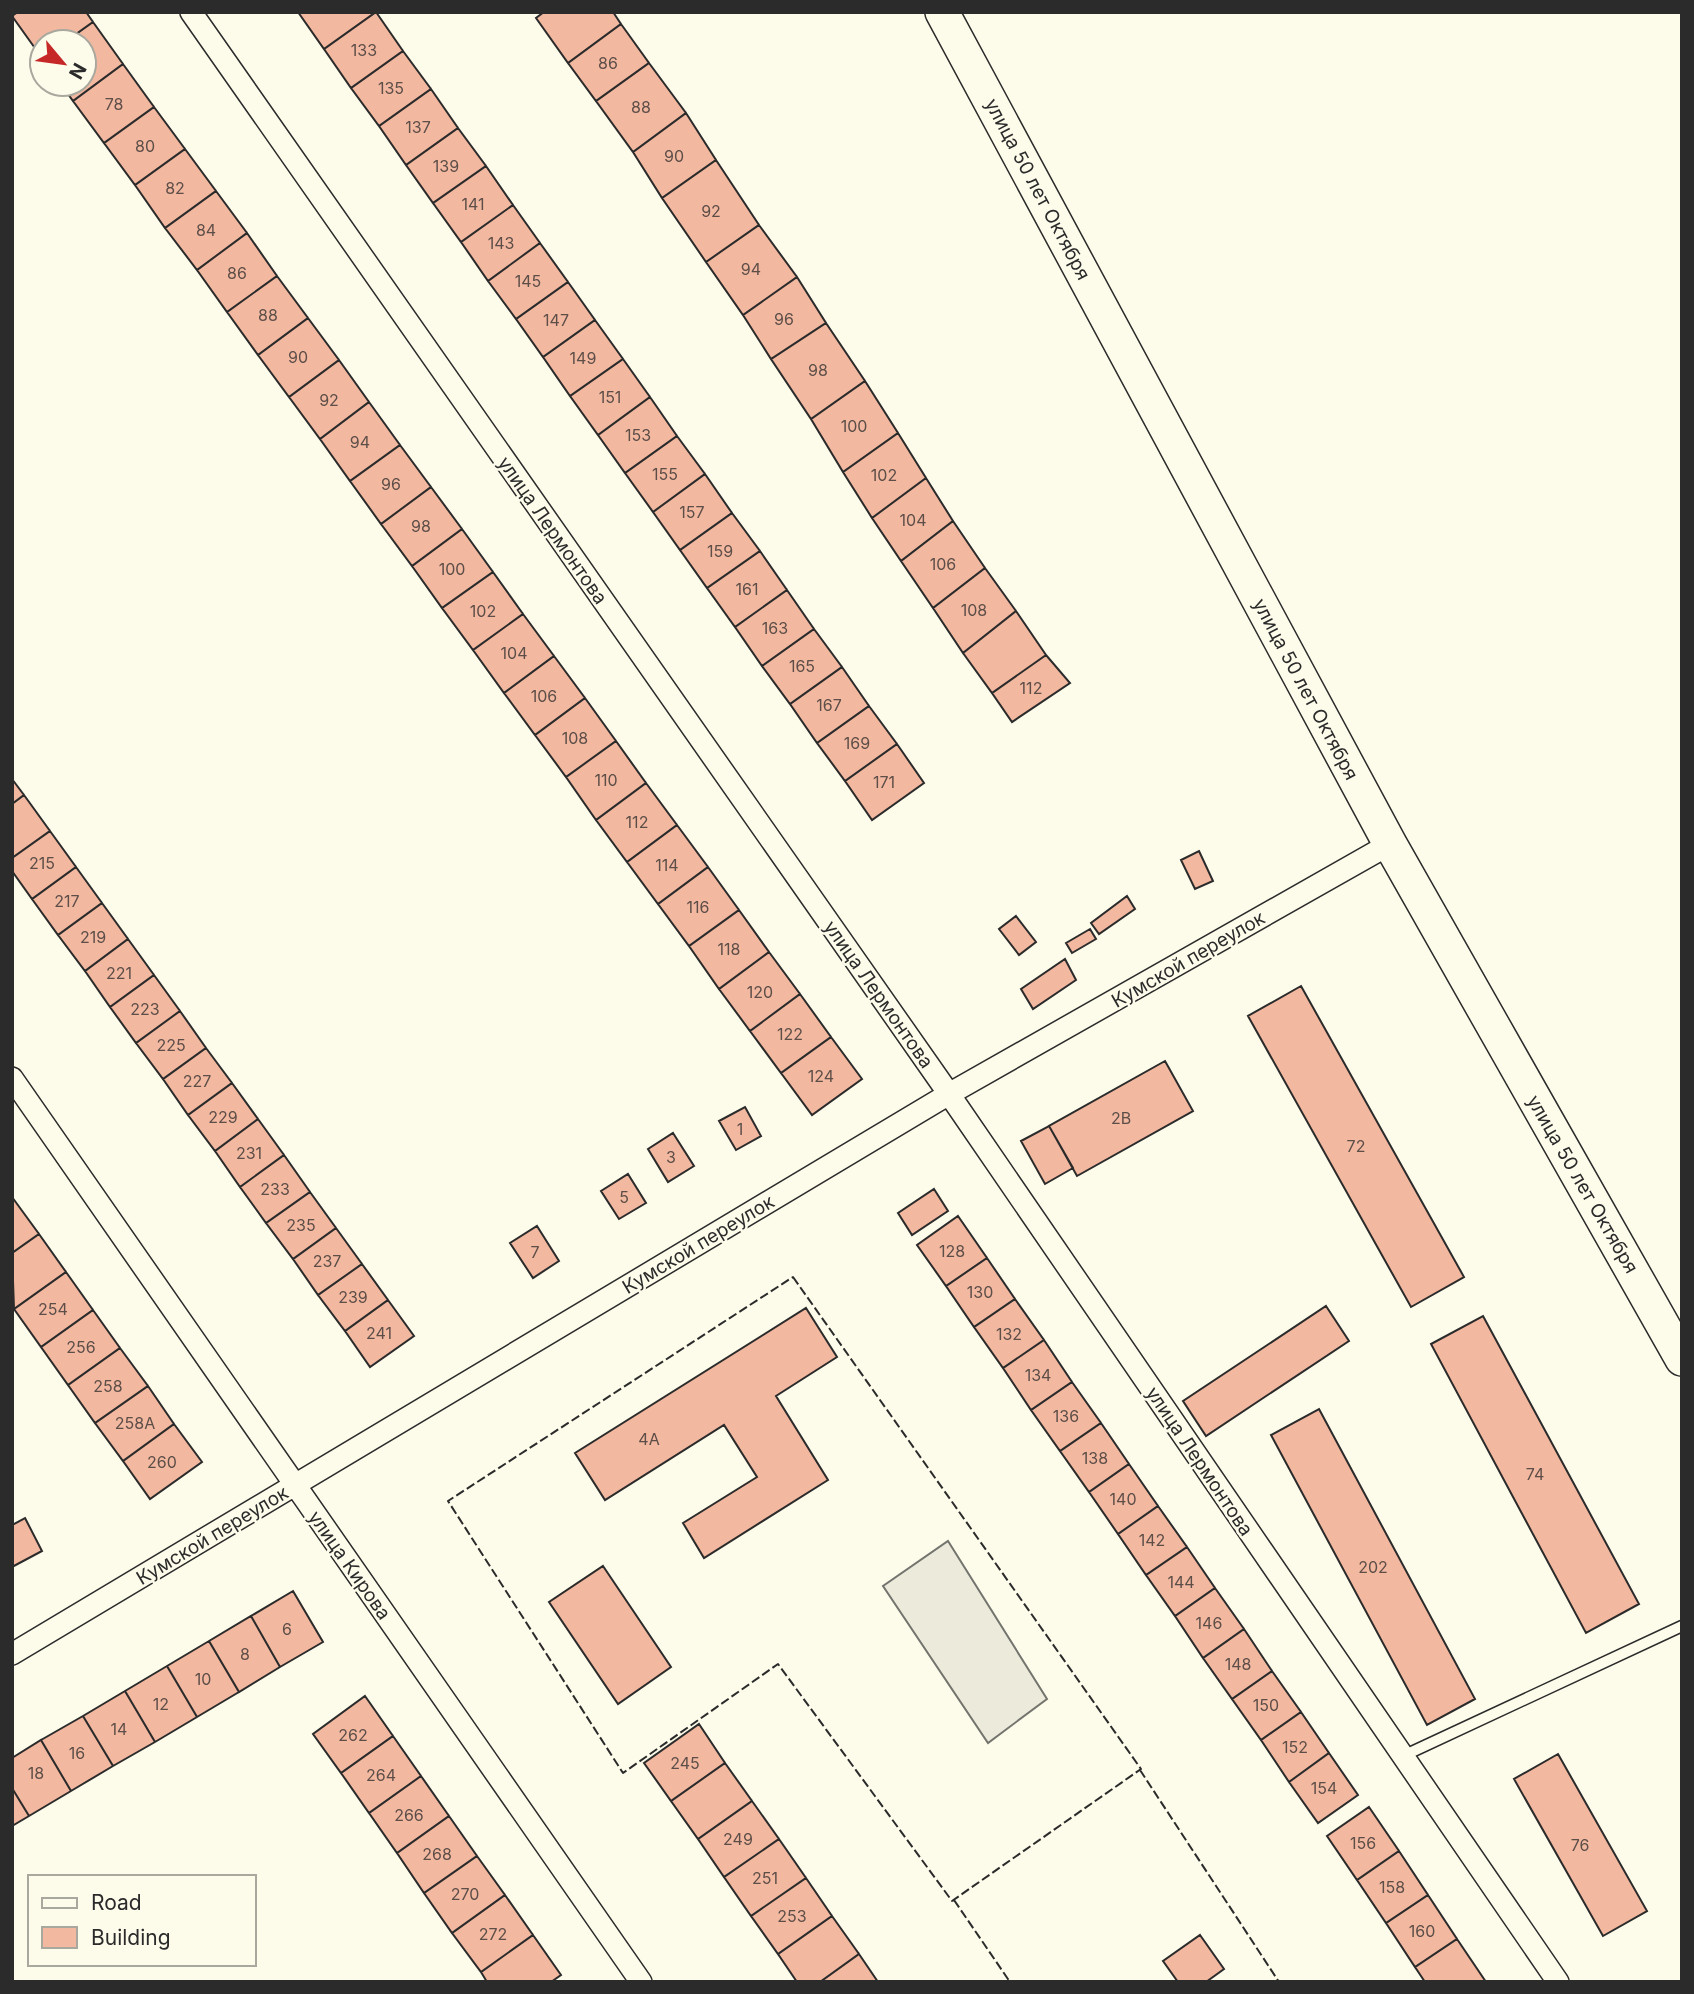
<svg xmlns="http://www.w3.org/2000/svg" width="1694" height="1994" font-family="Inter,sans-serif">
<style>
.pitch{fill:#ecebdb;stroke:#74746e;stroke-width:2}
.building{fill:#f2b8a0;stroke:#2b2b2b;stroke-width:2}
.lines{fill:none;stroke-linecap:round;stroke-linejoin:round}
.service-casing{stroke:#2b2b2b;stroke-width:13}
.minor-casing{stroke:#2b2b2b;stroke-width:24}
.trunk-casing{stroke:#2b2b2b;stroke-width:36}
.service{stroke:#fdfbea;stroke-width:10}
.minor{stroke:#fdfbea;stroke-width:21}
.trunk{stroke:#fdfbea;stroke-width:33}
.fence{stroke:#2b2b2b;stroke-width:2;stroke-dasharray:9 3.5;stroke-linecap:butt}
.labels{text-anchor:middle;stroke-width:5;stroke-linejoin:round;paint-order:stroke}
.number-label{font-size:16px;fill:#5d4e48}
.street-label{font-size:19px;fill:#2b2b2b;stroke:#fdfbea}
</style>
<rect width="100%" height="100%" fill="#fdfbea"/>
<path class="pitch" d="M948 1541 1047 1699 988 1743 883 1586Z"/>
<path class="building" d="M18 12H86L93 22 65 42H42V58L12 16Z
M298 12H376L324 49Z
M376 12 403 51 351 88 324 49Z
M544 12H613L621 24 568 63 536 18Z
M93 22 123 64 73 101 61 84H84V42H65Z
M621 24 649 63 596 101 568 63Z
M403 51 431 89 379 126 351 88Z
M649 63 686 113 633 152 596 101Z
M123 64 154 107 104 143 73 101Z
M431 89 458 128 406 165 379 126Z
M154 107 185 149 135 185 104 143Z
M686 113 716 160 662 198 633 152Z
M458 128 486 166 433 203 406 165Z
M185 149 216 191 165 228 135 185Z
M716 160 759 225 706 262 662 198Z
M486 166 513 205 461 242 433 203Z
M216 191 247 233 197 270 165 228Z
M513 205 540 243 488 281 461 242Z
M759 225 797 277 743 315 706 262Z
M247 233 277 276 227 312 197 270Z
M540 243 568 282 516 319 488 281Z
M277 276 308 318 258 355 227 312Z
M797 277 826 323 771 359 743 315Z
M568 282 595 320 543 357 516 319Z
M308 318 339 360 289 397 258 355Z
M595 320 623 359 570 396 543 357Z
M826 323 865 381 811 419 771 359Z
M623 359 650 397 598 435 570 396Z
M339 360 369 402 320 439 289 397Z
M865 381 898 433 843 472 811 419Z
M650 397 677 436 625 473 598 435Z
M369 402 400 445 350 481 320 439Z
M898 433 926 478 872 518 843 472Z
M677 436 705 474 653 512 625 473Z
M400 445 431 487 381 524 350 481Z
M705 474 732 513 680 550 653 512Z
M926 478 953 521 901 561 872 518Z
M431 487 462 529 412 566 381 524Z
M732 513 760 551 707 588 680 550Z
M953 521 985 568 933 608 901 561Z
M462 529 493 572 442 608 412 566Z
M760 551 787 590 735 627 707 588Z
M985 568 1016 611 963 653 933 608Z
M493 572 523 614 473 650 442 608Z
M787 590 814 629 762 666 735 627Z
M1016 611 1046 655 992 693 963 653Z
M523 614 554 656 504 693 473 650Z
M814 629 842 667 790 704 762 666Z
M1046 655 1070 683 1012 722 992 693Z
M554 656 585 698 535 735 504 693Z
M842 667 869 706 817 743 790 704Z
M585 698 616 741 566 777 535 735Z
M869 706 897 744 845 781 817 743Z
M616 741 646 783 596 820 566 777Z
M897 744 924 783 872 820 845 781Z
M12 779 24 795 12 804Z
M646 783 677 825 627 862 596 820Z
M24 795 50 831 12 858V804Z
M677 825 708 867 658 904 627 862Z
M50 831 76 867 32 899 12 871V858Z
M1199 851 1213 881 1195 889 1181 860Z
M76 867 102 903 58 935 32 899Z
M708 867 739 910 689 946 658 904Z
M1127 896 1135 909 1099 934 1091 923Z
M102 903 128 939 85 971 58 935Z
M739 910 769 952 719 989 689 946Z
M1016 916 1036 942 1019 955 999 929Z
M1090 929 1096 939 1072 953 1066 943Z
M128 939 154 975 110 1007 85 971Z
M769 952 800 994 750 1031 719 989Z
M1065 959 1076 980 1033 1009 1021 989Z
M154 975 180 1011 136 1043 110 1007Z
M1301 986 1464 1277 1411 1307 1248 1016Z
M800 994 831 1037 781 1073 750 1031Z
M180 1011 206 1048 163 1079 136 1043Z
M831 1037 862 1079 812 1115 781 1073Z
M206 1048 232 1083 188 1115 163 1079Z
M1165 1061 1193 1111 1077 1176 1049 1126Z
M232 1083 258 1119 215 1151 188 1115Z
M745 1107 761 1136 736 1150 719 1121Z
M258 1119 284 1155 240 1187 215 1151Z
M1049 1126 1073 1168 1045 1184 1021 1141Z
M673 1133 694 1166 668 1182 648 1149Z
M284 1155 310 1192 266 1223 240 1187Z
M628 1174 646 1203 619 1219 601 1191Z
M934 1189 948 1211 912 1235 898 1213Z
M310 1192 336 1228 293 1259 266 1223Z
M12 1197 39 1234 12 1253Z
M958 1216 987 1258 946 1286 917 1245Z
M537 1226 559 1261 533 1278 510 1243Z
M336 1228 362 1264 318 1295 293 1259Z
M39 1234 66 1272 14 1309 12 1253Z
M987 1258 1015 1299 974 1327 946 1286Z
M362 1264 388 1300 345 1331 318 1295Z
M66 1272 93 1310 41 1347 14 1309Z
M1015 1299 1044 1340 1003 1368 974 1327Z
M388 1300 414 1336 370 1367 345 1331Z
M1326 1306 1349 1341 1206 1436 1183 1401Z
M806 1308 837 1357 776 1396 828 1480 704 1558 683 1523 757 1477 724 1425 605 1500 575 1453Z
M93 1310 120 1348 68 1385 41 1347Z
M1483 1316 1639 1604 1586 1633 1431 1344Z
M1044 1340 1072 1382 1031 1410 1003 1368Z
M120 1348 148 1386 95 1423 68 1385Z
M1072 1382 1101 1423 1060 1451 1031 1410Z
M148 1386 174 1424 123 1461 95 1423Z
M1319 1409 1475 1699 1427 1725 1271 1435Z
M1101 1423 1129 1464 1089 1492 1060 1451Z
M174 1424 202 1462 150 1499 123 1461Z
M1129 1464 1158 1506 1118 1534 1089 1492Z
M1158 1506 1187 1547 1146 1575 1118 1534Z
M25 1518 42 1551 12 1567V1525Z
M1187 1547 1215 1588 1175 1616 1146 1575Z
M603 1566 671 1667 618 1704 549 1602Z
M1215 1588 1244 1629 1203 1658 1175 1616Z
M293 1591 323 1642 280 1667 251 1616Z
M251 1616 280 1667 239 1692 209 1641Z
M1244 1629 1272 1671 1232 1699 1203 1658Z
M209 1641 239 1692 197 1717 167 1666Z
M167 1666 197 1717 155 1742 125 1691Z
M1272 1671 1301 1712 1261 1740 1232 1699Z
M125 1691 155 1742 113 1766 83 1716Z
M365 1696 393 1736 341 1773 313 1734Z
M1301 1712 1329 1753 1289 1782 1261 1740Z
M83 1716 113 1766 71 1791 41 1740Z
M699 1724 725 1763 671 1801 644 1763Z
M393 1736 421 1776 369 1813 341 1773Z
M41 1740 71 1791 29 1816 12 1788V1758Z
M1329 1753 1358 1795 1318 1823 1289 1782Z
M1558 1754 1647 1911 1603 1936 1514 1779Z
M725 1763 752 1801 698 1839 671 1801Z
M421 1776 449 1816 397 1853 369 1813Z
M12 1788 29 1816 12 1826Z
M752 1801 779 1839 724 1877 698 1839Z
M1369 1807 1399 1851 1357 1880 1327 1836Z
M449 1816 477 1856 424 1893 397 1853Z
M779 1839 806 1878 751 1916 724 1877Z
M1399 1851 1428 1895 1386 1923 1357 1880Z
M477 1856 505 1895 452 1933 424 1893Z
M806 1878 832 1916 778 1954 751 1916Z
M505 1895 533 1935 481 1972 452 1933Z
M1428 1895 1457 1939 1415 1967 1386 1923Z
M832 1916 859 1954 820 1982H797L778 1954Z
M533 1935 561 1975 551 1982H487L481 1972Z
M1200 1935 1224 1969 1206 1982H1178L1163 1961Z
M1457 1939 1486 1982H1425L1415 1967Z
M859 1954 878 1982H820Z"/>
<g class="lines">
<defs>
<path id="service" d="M1403 1756 1682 1626"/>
<path id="minor" d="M191 12 949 1094 1558 1982
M12 1078 641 1982
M12 1654 949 1094 1390 844"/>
<path id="trunk" d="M942 12 1390 844 1682 1359"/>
</defs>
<use href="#service" class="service-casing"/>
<use href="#minor" class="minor-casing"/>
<use href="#trunk" class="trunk-casing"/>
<use href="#service" class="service"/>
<use href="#minor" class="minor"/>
<use href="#trunk" class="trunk"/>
<path class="fence" d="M793 1277 1141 1769 952 1901 778 1664 623 1773 448 1501Z
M1140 1770 1279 1982
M954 1900 1010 1982"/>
</g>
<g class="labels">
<g class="number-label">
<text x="364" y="56">133</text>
<text x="608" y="69">86</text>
<text x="391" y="94">135</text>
<text x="114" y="110">78</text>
<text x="641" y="113">88</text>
<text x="418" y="133">137</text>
<text x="145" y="152">80</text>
<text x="674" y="162">90</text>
<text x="446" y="172">139</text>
<text x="175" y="194">82</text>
<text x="473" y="210">141</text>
<text x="711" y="217">92</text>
<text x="206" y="236">84</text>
<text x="501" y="249">143</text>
<text x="751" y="275">94</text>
<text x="237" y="279">86</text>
<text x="528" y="287">145</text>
<text x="268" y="321">88</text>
<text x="784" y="325">96</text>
<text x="556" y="326">147</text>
<text x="298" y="363">90</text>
<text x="583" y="364">149</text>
<text x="818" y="376">98</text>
<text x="610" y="403">151</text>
<text x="329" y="406">92</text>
<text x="854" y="432">100</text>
<text x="638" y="441">153</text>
<text x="360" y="448">94</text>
<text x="665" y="480">155</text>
<text x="884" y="481">102</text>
<text x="391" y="490">96</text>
<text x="692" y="518">157</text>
<text x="913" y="526">104</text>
<text x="421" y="532">98</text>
<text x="720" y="557">159</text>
<text x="943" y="570">106</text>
<text x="452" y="575">100</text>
<text x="747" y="595">161</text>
<text x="974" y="616">108</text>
<text x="483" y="617">102</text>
<text x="775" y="634">163</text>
<text x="514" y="659">104</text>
<text x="802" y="672">165</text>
<text x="1031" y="694">112</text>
<text x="544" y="702">106</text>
<text x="829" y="711">167</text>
<text x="575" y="744">108</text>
<text x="857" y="749">169</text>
<text x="606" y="786">110</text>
<text x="884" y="788">171</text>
<text x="637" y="828">112</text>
<text x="42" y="869">215</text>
<text x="667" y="871">114</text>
<text x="67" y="907">217</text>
<text x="698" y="913">116</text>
<text x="93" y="943">219</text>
<text x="729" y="955">118</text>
<text x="119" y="979">221</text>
<text x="760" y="998">120</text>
<text x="145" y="1015">223</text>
<text x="790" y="1040">122</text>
<text x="171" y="1051">225</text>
<text x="821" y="1082">124</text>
<text x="197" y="1087">227</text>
<text x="223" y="1123">229</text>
<text x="1121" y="1124">2В</text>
<text x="740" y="1135">1</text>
<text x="1356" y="1152">72</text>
<text x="249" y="1159">231</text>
<text x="671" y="1163">3</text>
<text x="275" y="1195">233</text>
<text x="624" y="1203">5</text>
<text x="301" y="1231">235</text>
<text x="952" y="1257">128</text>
<text x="535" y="1258">7</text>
<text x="327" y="1267">237</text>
<text x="980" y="1298">130</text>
<text x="353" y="1303">239</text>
<text x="53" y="1315">254</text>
<text x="379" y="1339">241</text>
<text x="1009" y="1340">132</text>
<text x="81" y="1353">256</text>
<text x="1038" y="1381">134</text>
<text x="108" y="1392">258</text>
<text x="1066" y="1422">136</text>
<text x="135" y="1429">258А</text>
<text x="649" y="1445">4А</text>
<text x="1095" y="1464">138</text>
<text x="162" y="1468">260</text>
<text x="1535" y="1480">74</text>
<text x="1123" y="1505">140</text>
<text x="1152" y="1546">142</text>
<text x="1373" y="1573">202</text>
<text x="1181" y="1588">144</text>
<text x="1209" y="1629">146</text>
<text x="287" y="1635">6</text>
<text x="245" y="1660">8</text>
<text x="1238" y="1670">148</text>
<text x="203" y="1685">10</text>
<text x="161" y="1710">12</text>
<text x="1266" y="1711">150</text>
<text x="119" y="1735">14</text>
<text x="353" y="1741">262</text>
<text x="1295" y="1753">152</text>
<text x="77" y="1759">16</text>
<text x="685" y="1769">245</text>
<text x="36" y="1779">18</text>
<text x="381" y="1781">264</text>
<text x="1324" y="1794">154</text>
<text x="409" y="1821">266</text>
<text x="738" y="1845">249</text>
<text x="1363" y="1849">156</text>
<text x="1580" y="1851">76</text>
<text x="437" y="1860">268</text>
<text x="765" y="1884">251</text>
<text x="1392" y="1893">158</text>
<text x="465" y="1900">270</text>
<text x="792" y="1922">253</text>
<text x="1422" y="1937">160</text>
<text x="493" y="1940">272</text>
</g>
<g class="street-label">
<text transform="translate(1038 189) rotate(62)" y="7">улица 50 лет Октября</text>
<text transform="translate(553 530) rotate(55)" y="7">улица Лермонтова</text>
<text transform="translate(1306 689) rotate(62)" y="7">улица 50 лет Октября</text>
<text transform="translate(1188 959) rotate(-30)" y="7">Кумской переулок</text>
<text transform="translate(879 994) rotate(55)" y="7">улица Лермонтова</text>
<text transform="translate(1583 1184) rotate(60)" y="7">улица 50 лет Октября</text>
<text transform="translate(698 1244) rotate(-31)" y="7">Кумской переулок</text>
<text transform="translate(1200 1461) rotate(56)" y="7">улица Лермонтова</text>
<text transform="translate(212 1535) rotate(-31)" y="7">Кумской переулок</text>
<text transform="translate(350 1565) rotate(55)" y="7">улица Кирова</text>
</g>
</g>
<rect width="1694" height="1994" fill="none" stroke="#2b2b2b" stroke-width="28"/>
<rect x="28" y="1875" width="228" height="91" fill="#fdfbea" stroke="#a9a89e" stroke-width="2"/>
<rect x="42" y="1898" width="35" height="10" fill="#fdfbea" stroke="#a9a89e" stroke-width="2"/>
<text x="91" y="1910" font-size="21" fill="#2b2b2b">Road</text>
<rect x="42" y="1927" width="35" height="21" fill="#f2b8a0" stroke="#a9a89e" stroke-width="2"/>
<text x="91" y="1945" font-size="21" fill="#2b2b2b">Building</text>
<g transform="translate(63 63) rotate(119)"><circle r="33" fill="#fdfbea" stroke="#a9a89e" stroke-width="2"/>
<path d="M0-5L12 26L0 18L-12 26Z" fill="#c62828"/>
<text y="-10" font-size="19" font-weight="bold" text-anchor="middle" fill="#2b2b2b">N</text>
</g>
</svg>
